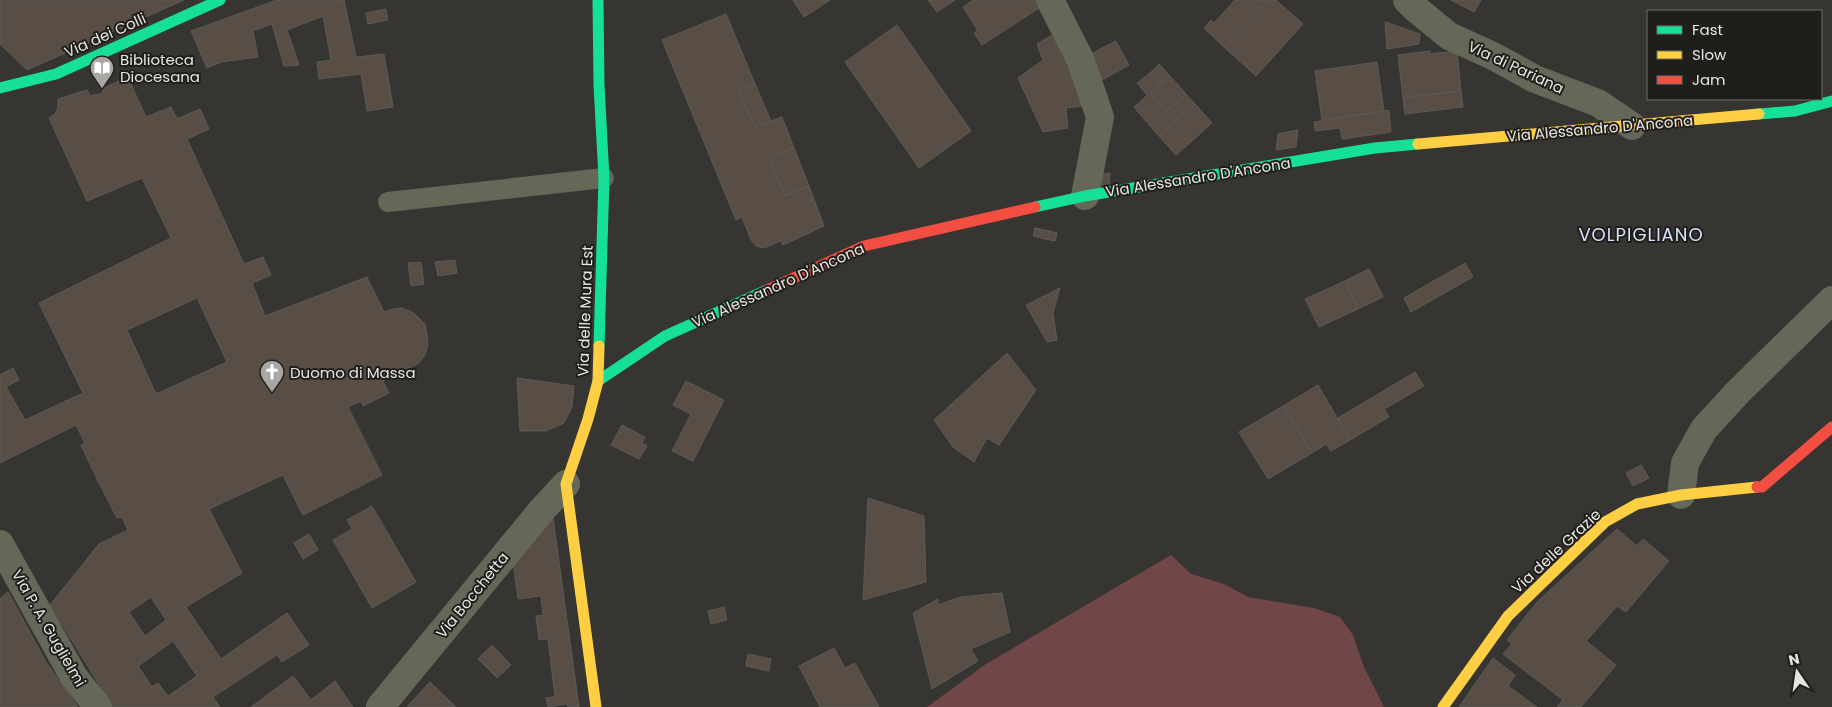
<svg xmlns="http://www.w3.org/2000/svg" width="1832" height="707" font-family="Poppins,sans-serif">
<style>
.green{fill:#714649}
.building{fill:#584e46;stroke:#5c5a58;fill-rule:evenodd}
.lines{fill:none;stroke-linecap:round;stroke-linejoin:round}
.lane{stroke:#656759;stroke-width:20}
.street{stroke:#656759;stroke-width:28}
.fast{stroke:#16e098;stroke-width:11}
.slow{stroke:#ffcf43;stroke-width:11}
.jam{stroke:#f24e42;stroke-width:11}
.labels{text-anchor:middle;dominant-baseline:central;stroke-width:4;stroke-linejoin:round;paint-order:stroke}
.street-label{font-size:15px;fill:#e7e5e1;stroke:#1f1e1b}
.poi-label{font-size:15px;fill:#e7e5e1;stroke:#1f1e1b;text-anchor:start}
.quarter-label{font-size:18px;letter-spacing:1px;fill:#d8e1fd;stroke:#1f1e1b}
</style>
<rect width="100%" height="100%" fill="#373531"/>
<path class="green" d="M 1171,555 L 1191,574 L 1224,584 L 1248,597 L 1314,608 L 1340,617 L 1353,635 L 1364,667 L 1384,707 L 927,707 L 986,664 Z"/>
<g class="building">
<path d="M 0,0 L 184,0 L 27,70 L 0,44 Z"/>
<path d="M 277,0 L 344,0 L 356,57 L 384,54 L 393,107 L 367,111 L 361,74 L 319,79 L 317,62 L 331,60 L 323,16 L 287,30 L 299,65 L 284,66 L 272,24 L 253,31 L 258,57 L 221,62 L 207,68 L 191,31 Z"/>
<path d="M 793,0 L 830,0 L 804,17 Z"/>
<path d="M 928,0 L 955,0 L 937,12 Z"/>
<path d="M 973,0 L 1045,0 L 1047,3 L 982,45 L 974,33 L 978,31 L 963,7 Z"/>
<path d="M 1235,0 L 1270,0 L 1224,47 L 1204,28 L 1211,20 L 1214,23 Z"/>
<path d="M 1270,0 L 1276,0 L 1303,24 L 1256,76 L 1224,47 Z"/>
<path d="M 1451,0 L 1481,0 L 1474,12 Z"/>
<path d="M 386,9 L 388,20 L 368,24 L 366,13 Z"/>
<path d="M 726,14 L 755,84 L 739,91 L 755,127 L 782,117 L 794,148 L 769,158 L 785,196 L 809,186 L 824,226 L 783,245 L 781,241 L 764,248 L 756,246 L 751,240 L 742,217 L 736,220 L 662,40 Z"/>
<path d="M 1385,22 L 1420,34 L 1419,44 L 1387,49 Z"/>
<path d="M 897,25 L 971,131 L 919,168 L 845,62 Z"/>
<path d="M 1059,31 L 1085,106 L 1066,108 L 1068,128 L 1043,132 L 1018,78 L 1043,60 L 1037,44 Z"/>
<path d="M 1116,41 L 1129,65 L 1098,82 L 1085,57 Z"/>
<path d="M 1430,51 L 1430,54 L 1457,51 L 1461,91 L 1403,98 L 1398,55 Z"/>
<path d="M 1377,62 L 1384,111 L 1322,120 L 1315,71 Z"/>
<path d="M 1159,64 L 1170,76 L 1162,83 L 1151,72 Z"/>
<path d="M 1151,72 L 1162,83 L 1147,95 L 1137,83 Z"/>
<path d="M 1170,76 L 1186,94 L 1166,111 L 1150,93 Z"/>
<path d="M 121,80 L 124,85 L 130,82 L 146,117 L 171,107 L 177,119 L 200,109 L 209,129 L 187,139 L 244,264 L 263,257 L 271,275 L 252,283 L 265,316 L 367,277 L 384,312 L 393,309 L 402,308 L 414,313 L 425,324 L 427,335 L 428,345 L 425,355 L 419,363 L 383,381 L 389,393 L 363,406 L 361,401 L 348,407 L 382,475 L 303,515 L 283,475 L 209,509 L 242,573 L 186,607 L 221,659 L 287,613 L 309,645 L 282,662 L 277,655 L 213,697 L 220,707 L 113,707 L 50,605 L 99,544 L 128,530 L 122,517 L 117,518 L 98,481 L 81,445 L 85,443 L 76,425 L 0,463 L 0,375 L 13,368 L 19,380 L 6,387 L 25,420 L 83,393 L 39,303 L 171,238 L 142,178 L 87,201 L 49,118 L 55,114 L 58,108 L 58,99 L 87,90 L 90,96 L 103,93 L 102,89 ZM 197,298 L 227,362 L 156,394 L 127,330 ZM 151,597 L 166,620 L 145,636 L 129,612 ZM 173,641 L 197,676 L 168,696 L 158,683 L 152,687 L 138,666 Z"/>
<path d="M 755,84 L 771,121 L 755,127 L 739,91 Z"/>
<path d="M 1461,91 L 1463,107 L 1405,114 L 1403,98 Z"/>
<path d="M 1150,93 L 1166,111 L 1150,126 L 1134,107 Z"/>
<path d="M 1186,94 L 1195,104 L 1159,136 L 1150,126 Z"/>
<path d="M 1195,104 L 1212,123 L 1192,141 L 1174,122 Z"/>
<path d="M 1389,110 L 1391,132 L 1342,139 L 1340,128 L 1315,131 L 1314,122 Z"/>
<path d="M 1174,122 L 1192,141 L 1176,155 L 1159,136 Z"/>
<path d="M 1298,130 L 1296,147 L 1276,150 L 1278,134 Z"/>
<path d="M 794,148 L 809,186 L 785,196 L 769,158 Z"/>
<path d="M 1110,173 L 1109,183 L 1098,184 L 1099,175 Z"/>
<path d="M 1109,174 L 1109,184 L 1098,185 L 1099,176 Z"/>
<path d="M 1035,228 L 1057,233 L 1055,241 L 1034,236 Z"/>
<path d="M 1035,228 L 1057,233 L 1055,241 L 1033,236 Z"/>
<path d="M 455,260 L 457,273 L 438,276 L 435,262 Z"/>
<path d="M 421,262 L 424,284 L 411,286 L 408,263 Z"/>
<path d="M 1465,263 L 1473,277 L 1411,312 L 1404,298 Z"/>
<path d="M 1369,269 L 1383,297 L 1358,309 L 1345,281 Z"/>
<path d="M 1345,281 L 1358,309 L 1319,327 L 1305,299 Z"/>
<path d="M 1060,288 L 1053,313 L 1057,340 L 1047,342 L 1026,305 Z"/>
<path d="M 1007,353 L 1036,390 L 999,445 L 987,438 L 974,462 L 953,447 L 934,420 Z"/>
<path d="M 1415,372 L 1424,386 L 1384,409 L 1389,417 L 1350,440 L 1338,418 Z"/>
<path d="M 517,378 L 574,386 L 572,407 L 564,423 L 546,431 L 520,431 Z"/>
<path d="M 686,381 L 724,400 L 693,461 L 672,451 L 691,414 L 673,405 Z"/>
<path d="M 1318,385 L 1350,440 L 1331,451 L 1326,444 L 1312,453 L 1283,406 Z"/>
<path d="M 1283,406 L 1312,453 L 1268,479 L 1239,432 Z"/>
<path d="M 622,425 L 645,437 L 642,443 L 647,446 L 639,459 L 611,445 Z"/>
<path d="M 1641,465 L 1649,478 L 1633,486 L 1626,473 Z"/>
<path d="M 868,498 L 924,516 L 926,582 L 863,600 Z"/>
<path d="M 372,506 L 416,582 L 372,608 L 333,540 L 352,529 L 347,520 Z"/>
<path d="M 553,518 L 579,707 L 568,707 L 567,704 L 548,707 L 546,698 L 555,697 L 548,639 L 539,640 L 536,616 L 543,615 L 541,596 L 518,599 L 513,561 Z"/>
<path d="M 1617,529 L 1637,546 L 1643,539 L 1669,561 L 1626,612 L 1617,606 L 1586,641 L 1616,665 L 1581,707 L 1557,707 L 1563,700 L 1503,654 L 1512,644 L 1507,640 L 1537,602 Z"/>
<path d="M 309,534 L 318,550 L 303,559 L 294,543 Z"/>
<path d="M 8,592 L 46,662 L 78,707 L 0,707 L 0,599 Z"/>
<path d="M 1002,593 L 1010,632 L 971,649 L 978,661 L 932,689 L 913,613 L 938,599 L 938,605 L 960,597 Z"/>
<path d="M 724,607 L 727,620 L 711,624 L 708,611 Z"/>
<path d="M 492,645 L 511,665 L 497,678 L 478,659 Z"/>
<path d="M 834,648 L 845,668 L 855,663 L 879,707 L 820,707 L 799,666 Z"/>
<path d="M 748,654 L 771,659 L 769,671 L 746,666 Z"/>
<path d="M 1493,658 L 1515,675 L 1508,686 L 1537,707 L 1459,707 Z"/>
<path d="M 293,676 L 311,700 L 335,681 L 353,707 L 251,707 Z"/>
<path d="M 430,682 L 456,707 L 407,707 Z"/>
</g>
<g class="lines">
<path class="lane" d="M 388,202 L 604,178"/>
<g class="street">
<path d="M 1050,0 L 1081,61 L 1100,117 L 1085,196"/>
<path d="M 1407,0 L 1416,9 L 1449,36 L 1493,56 L 1535,79 L 1598,103 L 1632,126"/>
<path d="M 1681,495 L 1685,463 L 1704,429 L 1738,392 L 1832,300"/>
<path d="M 0,544 L 74,677 L 98,707"/>
<path d="M 380,707 L 542,510 L 566,484"/>
</g>
<g class="fast">
<path d="M 598,0 L 599,85 L 604,178 L 599,346"/>
<path d="M 0,88 L 56,74 L 220,0"/>
<path d="M 1759,114 L 1795,111 L 1832,101"/>
<path d="M 1035,207 L 1085,196 L 1375,148 L 1418,144"/>
<path d="M 598,381 L 665,336 L 767,290"/>
</g>
<g class="slow">
<path d="M 1418,144 L 1759,114"/>
<path d="M 596,707 L 566,484 L 588,419 L 598,381 L 599,346"/>
<path d="M 1443,707 L 1508,616 L 1605,522 L 1637,504 L 1681,495 L 1757,487"/>
</g>
<g class="jam">
<path d="M 767,290 L 864,246 L 1035,207"/>
<path d="M 1757,487 L 1762,487 L 1832,427"/>
</g>
</g>
<defs>
<symbol id="library-pin" viewBox="-11 -11 22 30"><path d="M0 17L-7.5 6A9.5 9.5 0 1 1 7.5 6Z" fill="#a9a7a3" stroke="#1f1e1b"/><path d="M-6-4Q-3-5.5-.7-3.5V5Q-3 3-6 4ZM6-4Q3-5.5 .7-3.5V5Q3 3 6 4Z" fill="#fff"/></symbol>
<symbol id="church-pin" viewBox="-11 -11 22 30"><path d="M0 17L-7.5 6A9.5 9.5 0 1 1 7.5 6Z" fill="#a9a7a3" stroke="#1f1e1b"/><path d="M-1.2-6h2.4v3.5h3.3v2.4h-3.3V6h-2.4V-.1h-3.3v-2.4h3.3Z" fill="#fff"/></symbol>
</defs>
<g fill-rule="evenodd">
<use href="#library-pin" x="88" y="54" width="28" height="38"/>
<use href="#church-pin" x="258" y="358" width="28" height="38"/>
</g>
<g class="labels">
<g class="street-label">
<text transform="translate(105 35) rotate(-24)">Via dei Colli</text>
<text transform="translate(1516 67) rotate(25)">Via di Pariana</text>
<text transform="translate(1600 128) rotate(-5)">Via Alessandro D'Ancona</text>
<text transform="translate(1198 177) rotate(-9)">Via Alessandro D'Ancona</text>
<text transform="translate(778 285) rotate(-24)">Via Alessandro D'Ancona</text>
<text transform="translate(585 311) rotate(-88)">Via delle Mura Est</text>
<text transform="translate(1556 551) rotate(-43)">Via delle Grazie</text>
<text transform="translate(472 595) rotate(-51)">Via Bocchetta</text>
<text transform="translate(49 628) rotate(60)">Via P. A. Guglielmi</text>
</g>
<g class="poi-label">
<text x="120" y="59">Biblioteca<tspan x="120" dy="17">Diocesana</tspan></text>
<text x="290" y="372">Duomo di Massa</text>
</g>
<g class="quarter-label">
<text x="1641" y="234">VOLPIGLIANO</text>
</g>
</g>
<rect x="1647" y="10" width="175" height="90" fill="#1f1e1b" stroke="#6f6e6a"/>
<rect x="1657" y="26" width="25" height="8" fill="#16e098" stroke="#6f6e6a"/>
<text x="1692" y="35" font-size="15" fill="#e7e5e1">Fast</text>
<rect x="1657" y="51" width="25" height="8" fill="#ffcf43" stroke="#6f6e6a"/>
<text x="1692" y="60" font-size="15" fill="#e7e5e1">Slow</text>
<rect x="1657" y="76" width="25" height="8" fill="#f24e42" stroke="#6f6e6a"/>
<text x="1692" y="85" font-size="15" fill="#e7e5e1">Jam</text>
<g transform="translate(1797 672) rotate(347)" stroke="#1f1e1b" stroke-width="4" paint-order="stroke">
<path d="M0-4L9 19L0 12L-9 19Z" fill="#e7e5e1"/>
<text y="-8" font-size="14" font-weight="bold" text-anchor="middle" fill="#e7e5e1">N</text>
</g>
</svg>
